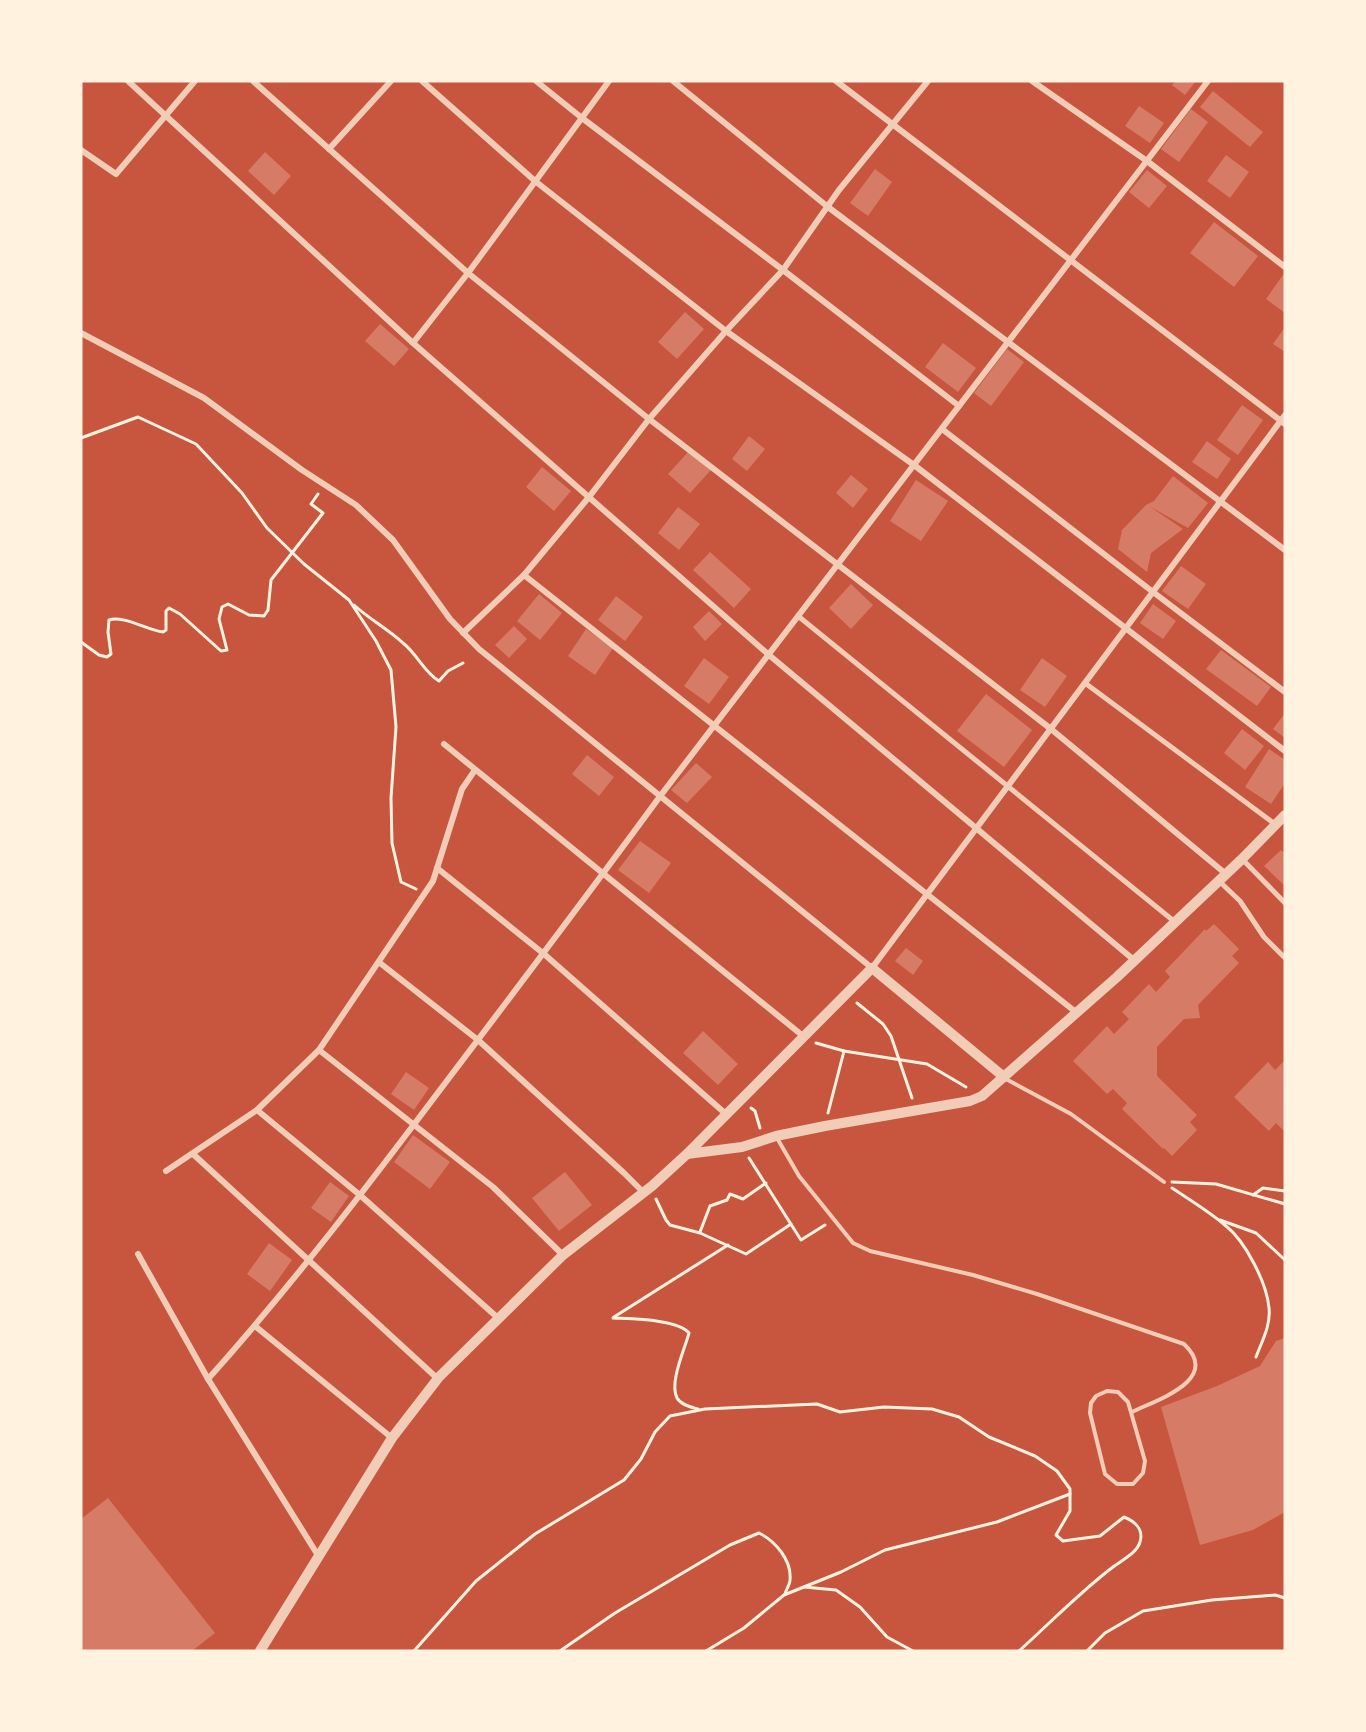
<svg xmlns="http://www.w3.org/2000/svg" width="1366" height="1732" font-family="Manrope,sans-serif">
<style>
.building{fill:#d67c66}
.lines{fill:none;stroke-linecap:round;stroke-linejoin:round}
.path{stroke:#fff3e0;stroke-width:3}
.service{stroke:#f1ccb7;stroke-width:4}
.pedestrian{stroke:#f1ccb7;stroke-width:5}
.minor{stroke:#f1ccb7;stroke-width:6}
.tertiary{stroke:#f1ccb7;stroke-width:10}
</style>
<rect width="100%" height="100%" fill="#c8553d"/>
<g class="building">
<path d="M 1175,81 L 1196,81 L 1185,95 L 1172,85 Z"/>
<path d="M 1213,91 L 1263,132 L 1250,147 L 1200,107 Z"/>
<path d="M 1139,106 L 1164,123 L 1150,143 L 1125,126 Z"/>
<path d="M 1191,109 L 1208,122 L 1179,162 L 1161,149 Z"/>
<path d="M 265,152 L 291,176 L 274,195 L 248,171 Z"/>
<path d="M 1226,155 L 1249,172 L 1230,198 L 1207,181 Z"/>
<path d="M 875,169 L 892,182 L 868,216 L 850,203 Z"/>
<path d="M 1147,170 L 1167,186 L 1149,208 L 1129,192 Z"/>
<path d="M 1214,222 L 1258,256 L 1234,287 L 1190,253 Z"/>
<path d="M 1285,272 L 1285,313 L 1266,299 Z"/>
<path d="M 685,312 L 704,329 L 677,359 L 658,342 Z"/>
<path d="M 380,324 L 409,349 L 394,366 L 365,341 Z"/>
<path d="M 1285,327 L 1285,352 L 1273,344 Z"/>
<path d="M 943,343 L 976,368 L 958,392 L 925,367 Z"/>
<path d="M 1007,349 L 1024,362 L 991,406 L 974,393 Z"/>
<path d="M 1242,405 L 1263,420 L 1238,455 L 1217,440 Z"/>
<path d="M 749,436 L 765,449 L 747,471 L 732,459 Z"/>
<path d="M 1207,441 L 1231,459 L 1217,479 L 1192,462 Z"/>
<path d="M 690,450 L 711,470 L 690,493 L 668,474 Z"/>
<path d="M 542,467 L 571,491 L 554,511 L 526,487 Z"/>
<path d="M 851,475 L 868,489 L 853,508 L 836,493 Z"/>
<path d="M 1173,476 L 1208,503 L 1188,528 L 1149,506 L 1183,529 L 1151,553 L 1147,572 L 1118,549 L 1122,530 L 1146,505 L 1154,501 Z"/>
<path d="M 916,480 L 948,501 L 921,541 L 890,521 Z"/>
<path d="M 678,507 L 700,524 L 679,550 L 658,533 Z"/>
<path d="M 710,552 L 751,589 L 734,608 L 693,570 Z"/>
<path d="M 1181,566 L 1206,584 L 1188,609 L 1162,591 Z"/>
<path d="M 851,584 L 873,605 L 851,629 L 829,608 Z"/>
<path d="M 539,594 L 562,613 L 540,640 L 517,621 Z"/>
<path d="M 616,596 L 643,617 L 625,641 L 598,620 Z"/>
<path d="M 1153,604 L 1176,621 L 1163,639 L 1140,623 Z"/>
<path d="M 709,611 L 722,624 L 705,641 L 693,627 Z"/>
<path d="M 514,626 L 527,639 L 509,658 L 495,645 Z"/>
<path d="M 586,629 L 613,648 L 595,675 L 568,656 Z"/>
<path d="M 1221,650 L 1271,687 L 1257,706 L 1206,669 Z"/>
<path d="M 704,658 L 729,677 L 709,704 L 684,686 Z"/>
<path d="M 1042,658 L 1067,676 L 1045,707 L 1020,690 Z"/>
<path d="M 986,694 L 1032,730 L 1004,767 L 957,731 Z"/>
<path d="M 1285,713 L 1285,738 L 1273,729 Z"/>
<path d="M 1242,729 L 1264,746 L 1245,770 L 1224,753 Z"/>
<path d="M 1269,749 L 1285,760 L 1285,783 L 1271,804 L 1245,787 Z"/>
<path d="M 587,755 L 614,777 L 599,796 L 572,774 Z"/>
<path d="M 696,763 L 712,777 L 687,803 L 671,790 Z"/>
<path d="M 640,841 L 671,863 L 649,893 L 618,870 Z"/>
<path d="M 1281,850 L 1283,852 L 1285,850 L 1285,886 L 1264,866 Z"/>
<path d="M 1214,924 L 1239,949 L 1232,956 L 1239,963 L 1198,1005 L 1200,1018 L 1184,1019 L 1157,1047 L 1157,1076 L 1197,1115 L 1190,1122 L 1197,1130 L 1172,1156 L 1164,1148 L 1163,1149 L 1122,1109 L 1127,1103 L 1113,1089 L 1107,1094 L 1073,1061 L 1107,1026 L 1114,1034 L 1129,1019 L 1122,1012 L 1149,984 L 1156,992 L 1170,977 L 1165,971 L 1205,929 L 1206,931 Z"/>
<path d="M 906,948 L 923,961 L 913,975 L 895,961 Z"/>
<path d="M 703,1031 L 738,1064 L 718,1085 L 683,1053 Z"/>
<path d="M 1285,1060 L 1285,1132 L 1276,1123 L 1269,1131 L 1234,1097 L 1268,1062 L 1275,1070 Z"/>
<path d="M 406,1072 L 429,1088 L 414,1110 L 391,1094 Z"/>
<path d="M 413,1135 L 450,1162 L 430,1189 L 394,1162 Z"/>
<path d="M 565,1172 L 592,1205 L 559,1231 L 532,1198 Z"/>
<path d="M 330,1182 L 349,1196 L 331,1222 L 311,1208 Z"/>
<path d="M 269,1243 L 292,1260 L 270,1291 L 247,1274 Z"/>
<path d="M 1285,1338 L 1285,1512 L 1253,1530 L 1200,1545 L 1161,1407 L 1217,1386 L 1260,1366 L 1276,1341 Z"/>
<path d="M 108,1498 L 215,1633 L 192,1651 L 81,1651 L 81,1519 Z"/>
</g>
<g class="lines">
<g class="path">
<path d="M 81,438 L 138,417 L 196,444 L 242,493 L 267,528 L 304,564 L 349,600 L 376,641 L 391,670 L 396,727 L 391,798 L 392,843 L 401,882 L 416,889"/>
<path d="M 354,605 C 369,619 388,629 403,643 C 417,654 424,672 439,681 L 448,671 L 463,663"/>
<path d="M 81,642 L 99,655 L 107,657 L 111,654 L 108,632 L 109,620 C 123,615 147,630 163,632 L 166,630 L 166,611 L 169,608 L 180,614 L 221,651 L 227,650 L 219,619 L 222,607 L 228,604 L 249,615 L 264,616 L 268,610 L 271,580 L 323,513 L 311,504 L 318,494"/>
<path d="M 857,1003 L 883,1024 L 891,1036 L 912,1098"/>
<path d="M 816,1043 L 844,1051 L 927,1064 L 966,1087"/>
<path d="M 751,1108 L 755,1111 L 760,1128"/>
<path d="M 828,1113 L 844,1051"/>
<path d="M 749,1158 L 801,1240 L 825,1225"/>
<path d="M 1172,1182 L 1216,1184 L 1285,1204"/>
<path d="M 1172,1188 C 1190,1200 1210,1212 1226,1226 C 1245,1241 1267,1283 1269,1308 C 1271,1325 1262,1341 1256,1357"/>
<path d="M 1253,1195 L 1263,1188 L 1285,1191"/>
<path d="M 656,1199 L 666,1220 L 670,1225 L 700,1233 L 746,1254 L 791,1224"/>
<path d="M 1220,1220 L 1256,1233 L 1285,1260"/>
<path d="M 700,1232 L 710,1206 L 727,1200 L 730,1194 L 743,1199 L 766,1183"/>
<path d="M 614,1317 L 728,1245"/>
<path d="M 613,1318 C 630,1319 678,1319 689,1333 C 685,1349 669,1382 677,1398 C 681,1405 691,1407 698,1409"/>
<path d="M 804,1587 L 836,1590 L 860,1607 L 887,1637 L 913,1651"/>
<path d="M 414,1651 L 476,1581 L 535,1534 L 624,1480 L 641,1459 L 655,1432 L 670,1416 L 705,1409 L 817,1404 L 840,1412 L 884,1407 L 932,1409 L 959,1417 L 989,1437 L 1035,1456 L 1057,1471 L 1070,1489 L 1070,1511 L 1056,1535 L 1063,1541 L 1100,1536 L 1124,1517 C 1134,1521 1144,1529 1140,1542 C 1137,1553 1122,1560 1113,1567 C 1080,1592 1050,1623 1019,1651"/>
<path d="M 560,1651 L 615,1613 L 730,1545 L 759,1533 C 775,1541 792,1560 790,1580 C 790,1584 786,1590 785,1594"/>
<path d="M 706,1651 L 744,1628 L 784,1595 L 841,1572 L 885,1550 L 997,1522 L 1070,1494"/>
<path d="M 1087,1651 L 1105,1633 L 1143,1611 L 1212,1600 L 1275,1595 L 1285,1598"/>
</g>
<g class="service">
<path d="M 1004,1078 L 1071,1114 L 1164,1182"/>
<path d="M 777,1138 L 799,1176 L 853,1243 L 870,1251 L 973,1275 L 1037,1294 L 1184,1344 C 1222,1380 1156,1400 1132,1412"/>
<path d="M 1107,1391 L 1118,1392 L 1128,1402 L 1145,1461 L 1143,1473 L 1133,1484 L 1117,1484 L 1105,1474 L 1090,1413 L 1091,1403 L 1096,1396 Z"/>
</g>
<g class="pedestrian">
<path d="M 798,616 L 1175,922"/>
<path d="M 1085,683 L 1275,824"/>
<path d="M 1242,859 L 1285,903"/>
<path d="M 1219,881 L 1240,901 L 1264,937 L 1285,958"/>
</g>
<g class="minor">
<path d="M 128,81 L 413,343 L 769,655 L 1134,960"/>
<path d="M 253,81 L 468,273 L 649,419 L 1051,729 L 1226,874"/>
<path d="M 422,81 L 535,181 L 726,331 L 914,465 L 1285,751"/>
<path d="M 536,81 L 582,118 L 783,270 L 959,406"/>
<path d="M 673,81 L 828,207 L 1285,550"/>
<path d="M 836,81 L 1285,424"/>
<path d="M 1032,81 L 1147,161 L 1285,267"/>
<path d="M 329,149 L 391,81"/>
<path d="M 81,150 L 116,174 L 195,81"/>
<path d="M 81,333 L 204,398 L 302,470 L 356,505 L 393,540 L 450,619 L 479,649 L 872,968 L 1285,415"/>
<path d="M 413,343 L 468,273 L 609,81"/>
<path d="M 942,429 L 1153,592 L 1285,692"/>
<path d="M 524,575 L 1077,1013"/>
<path d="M 463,633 L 524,575 L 589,497 L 649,419 L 726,331 L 783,270 L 839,190 L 928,81"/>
<path d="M 444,744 L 803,1036"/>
<path d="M 437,868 L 544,954 L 727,1115"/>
<path d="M 380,963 L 478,1040 L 624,1173 L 643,1192"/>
<path d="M 319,1050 L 493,1187 L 563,1255"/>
<path d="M 257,1110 L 361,1196 L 498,1318"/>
<path d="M 193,1154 L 438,1379"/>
<path d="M 166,1171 L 257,1110 L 319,1050 L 433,881 L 462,789 L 475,770"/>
<path d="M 138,1254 L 208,1379 L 319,1557"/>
<path d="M 255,1326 L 392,1438"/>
<path d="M 208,1379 C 293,1284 370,1183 446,1082 C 518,987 590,892 661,795 L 1208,81"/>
</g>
<g class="tertiary">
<path d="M 687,1154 L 742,1147 L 776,1136 L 825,1126 L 970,1101 L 982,1096 L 1117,977 L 1242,859 L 1285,815"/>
<path d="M 260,1651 L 392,1438 L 439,1377 L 563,1255 L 652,1186 L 687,1154 L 872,968 L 1004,1077"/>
</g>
</g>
<rect width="1366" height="1732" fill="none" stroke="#fff3e0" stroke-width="165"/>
</svg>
